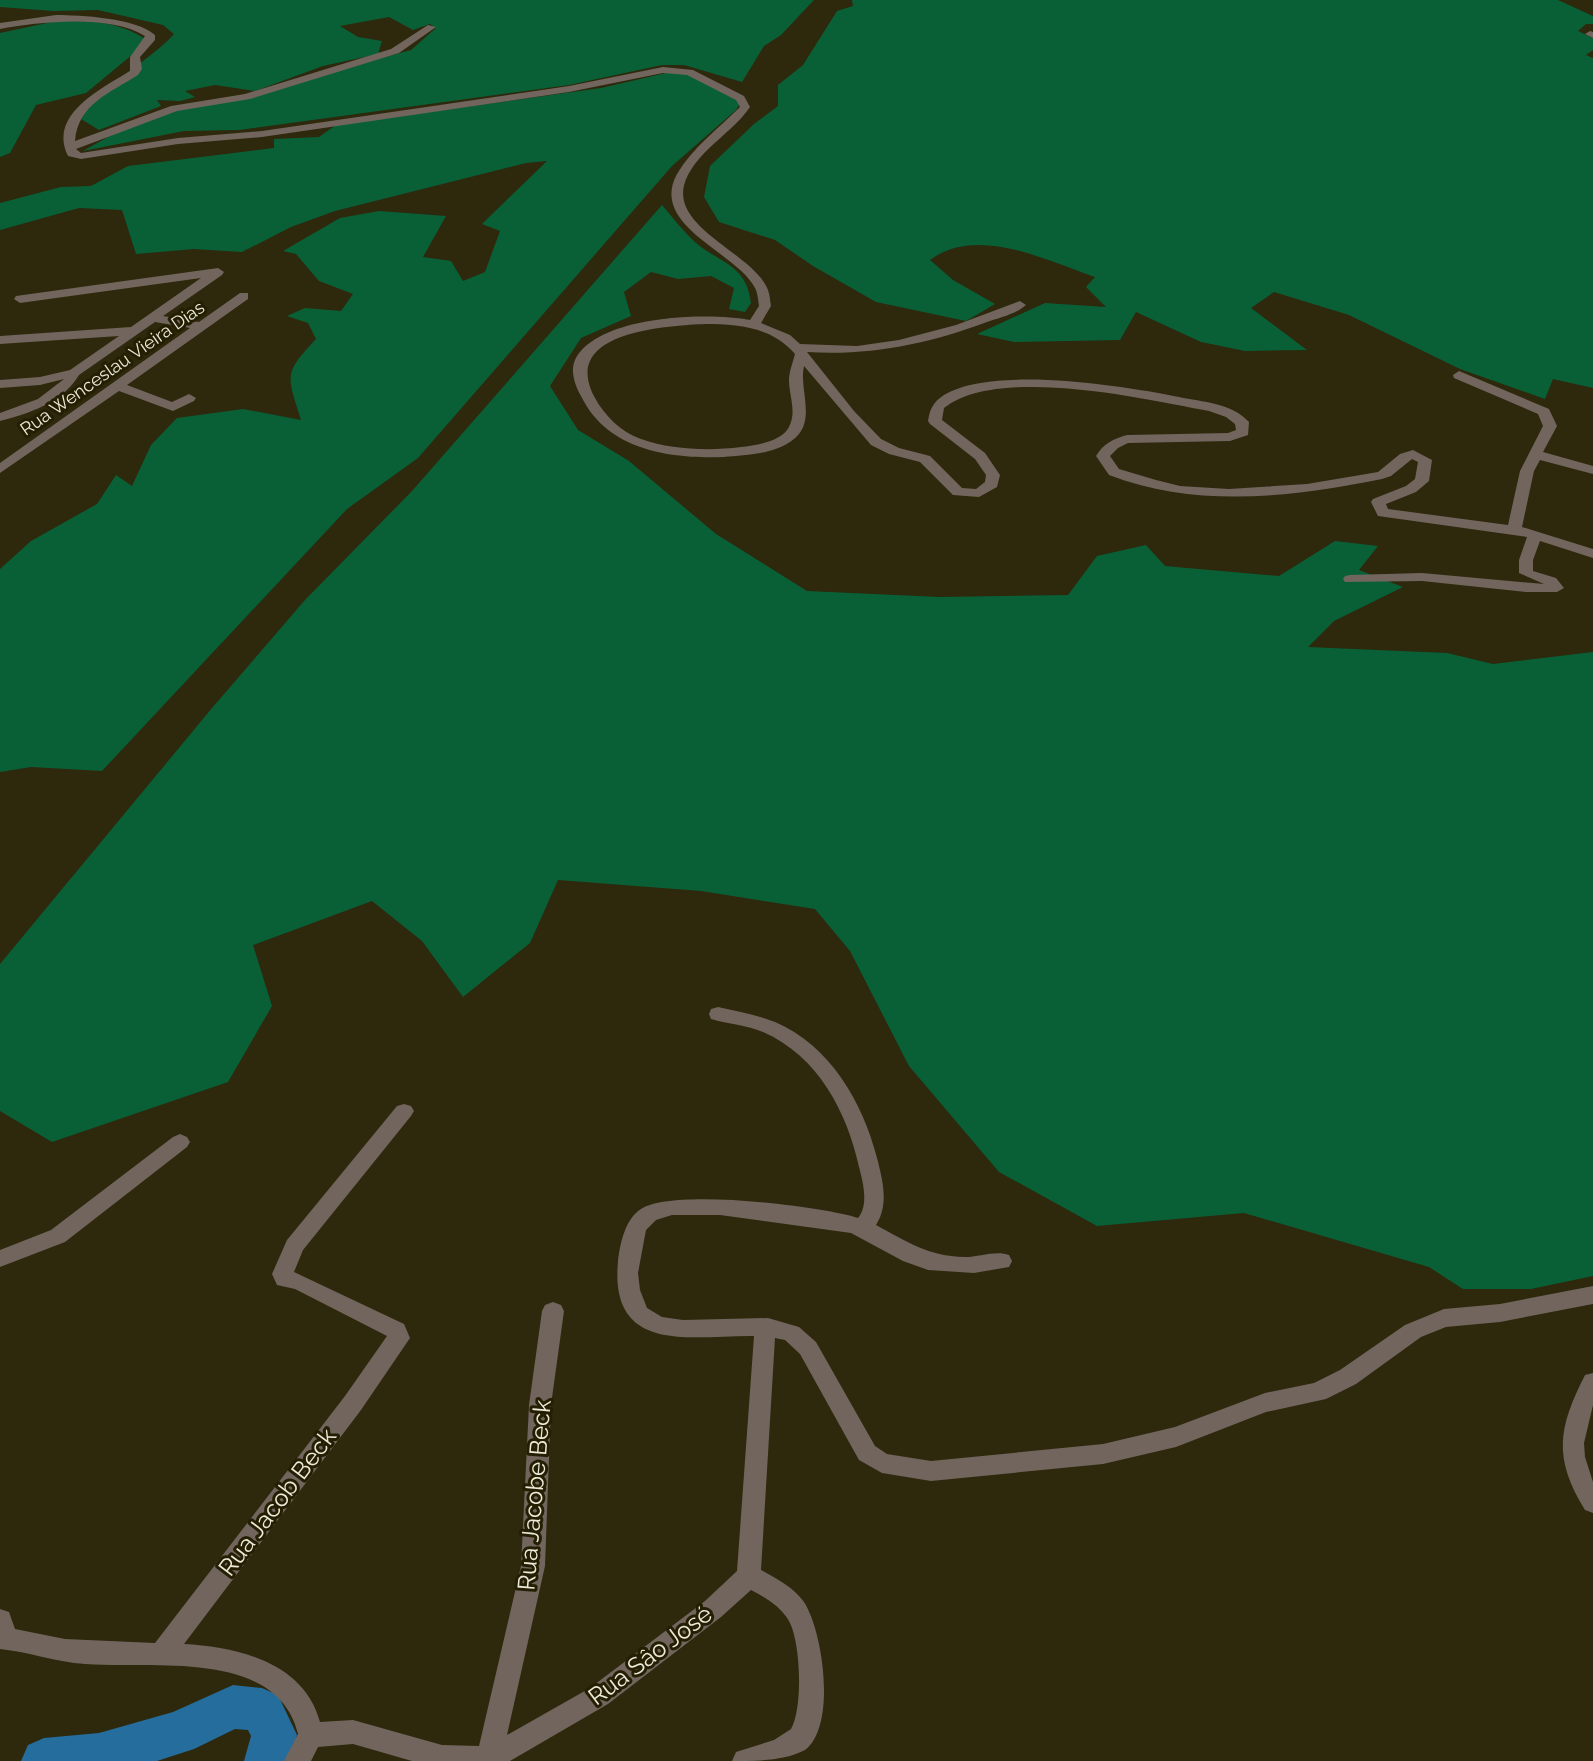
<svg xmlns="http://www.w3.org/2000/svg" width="1593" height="1761" font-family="Raleway,sans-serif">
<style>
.forest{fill:#096037}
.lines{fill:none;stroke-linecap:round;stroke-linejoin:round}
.river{fill:#256d9c;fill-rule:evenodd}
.street{fill:#71655d;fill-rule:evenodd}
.labels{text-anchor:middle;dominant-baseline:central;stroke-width:6;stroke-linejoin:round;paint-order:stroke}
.far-street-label{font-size:18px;fill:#ece9d9;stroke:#241f03}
.near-street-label{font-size:24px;fill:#ece9d9;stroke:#241f03}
</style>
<rect width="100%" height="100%" fill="#2e280c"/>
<g class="forest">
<path d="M 0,0 L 814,0 L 781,35 L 764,46 L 742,82 L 684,65 L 662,65 L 569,85 L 239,130 L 184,131 L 83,151 L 115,133 L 184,105 L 250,98 L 311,77 L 411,50 L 436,28 L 430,24 L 413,30 L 389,17 L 340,26 L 358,37 L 382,41 L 378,54 L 323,66 L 255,91 L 215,85 L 185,91 L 195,97 L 180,101 L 157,100 L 161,106 L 99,130 L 81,119 C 101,83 146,65 174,34 L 163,25 L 98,10 L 53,11 L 0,7 Z"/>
<path d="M 852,0 L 1558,0 L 1593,16 L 1593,24 L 1586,24 L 1578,31 L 1593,38 L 1593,50 L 1586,55 L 1593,58 L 1593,388 L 1553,379 L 1545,399 L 1460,369 L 1349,315 L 1274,292 L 1251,308 L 1307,350 L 1245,351 L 1201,342 L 1136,312 L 1120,340 L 1014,342 L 977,334 L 1045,303 L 1106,307 L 1086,287 L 1095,277 C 1045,260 977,225 930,260 L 953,280 L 995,304 L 966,321 L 876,302 L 813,266 L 775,240 L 719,222 L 704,197 L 710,166 L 754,124 L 778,106 L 778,85 L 803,65 L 837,11 L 853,6 Z"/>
<path d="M 66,19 C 91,21 123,23 145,39 L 139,49 L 86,93 L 36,105 L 10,153 L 0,157 L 0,33 Z"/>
<path d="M 675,71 L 686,72 L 741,102 L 736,110 L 672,166 L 418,458 L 347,509 L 102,771 L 31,767 L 0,772 L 0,569 L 31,541 L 97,504 L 116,475 L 132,486 L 151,445 L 177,418 L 243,409 L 301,420 C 287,375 283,374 316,339 L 308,323 L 287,316 L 305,308 L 341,311 L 353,294 L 319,281 L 296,254 L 283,251 L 340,218 L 379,211 L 446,216 L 423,257 L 451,261 L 463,281 L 485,272 L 500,231 L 482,224 L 547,161 L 526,163 L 335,211 L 291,227 L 242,252 L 194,249 L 136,254 L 122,210 L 79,208 L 0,230 L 0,203 L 61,187 L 91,186 L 128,166 L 274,148 L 274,139 L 319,137 L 336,125 L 601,88 Z"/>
<path d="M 662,205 C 672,217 683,231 695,242 C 720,264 746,263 751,303 L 745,312 L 729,309 L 734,288 L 711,276 L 678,279 L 651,272 L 624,292 L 631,316 L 581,338 L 550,386 L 578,430 L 629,461 L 716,534 L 807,591 L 940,597 L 1068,595 L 1097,556 L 1146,545 L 1165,566 L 1279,576 L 1335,541 L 1378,546 L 1359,570 L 1403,587 L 1334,621 L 1308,647 L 1447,653 L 1493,664 L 1593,652 L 1593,1276 L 1531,1289 L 1463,1289 L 1429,1267 L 1244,1213 L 1097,1226 L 999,1172 L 909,1066 L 850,951 L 815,909 L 701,891 L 558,880 L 530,943 L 463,997 L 422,941 L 372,901 L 253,945 L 272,1006 L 228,1082 L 52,1142 L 0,1111 L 0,964 L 212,708 L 305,600 L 412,491 Z"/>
</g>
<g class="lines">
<path class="river" d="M 233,1685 L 262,1688 L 278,1695 L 297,1735 L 290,1761 L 244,1761 L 251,1736 L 248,1730 L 235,1729 L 194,1749 L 157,1761 L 21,1761 L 28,1745 L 44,1738 L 99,1733 L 173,1712 Z"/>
<g class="street">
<path d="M 56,15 C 81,15 136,18 155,35 L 155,40 L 140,57 L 142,69 L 138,75 C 110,93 78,104 75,141 L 171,106 L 245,94 L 391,49 L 428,25 L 436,27 L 399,53 L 250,99 L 177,111 L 76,149 L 81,153 L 178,138 L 262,131 L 569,86 L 663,67 L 693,70 L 744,96 L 750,107 C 733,132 703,147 688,175 C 661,226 753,251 768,290 C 770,295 770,301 771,306 L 761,323 L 790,335 L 800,344 L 857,346 L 899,340 L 956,325 L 1020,301 L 1026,305 C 1016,314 999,318 987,322 C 928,344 870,356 807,352 L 854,411 L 881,439 L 899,448 L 930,456 L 962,488 L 976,489 L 985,482 L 986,475 L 975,459 L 930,424 L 928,421 C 930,409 933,402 944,395 C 993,365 1124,386 1179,397 C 1202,402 1232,403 1249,422 L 1248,435 L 1230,441 L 1128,443 L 1118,448 L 1110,456 L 1119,469 L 1156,480 L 1180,486 L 1229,489 L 1307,484 L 1378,472 L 1400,454 L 1413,450 L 1432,460 L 1429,481 L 1416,492 L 1386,504 L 1388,509 L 1508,525 L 1520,471 L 1543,426 L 1538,414 L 1454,378 L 1453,375 L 1459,371 L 1549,409 L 1557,426 L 1543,452 L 1593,466 L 1593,474 L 1540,460 L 1534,471 L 1522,527 L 1593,549 L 1593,558 L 1540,541 L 1533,560 L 1533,571 L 1556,578 L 1564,588 L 1557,592 L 1526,592 L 1422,581 L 1345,582 L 1343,579 L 1345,576 L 1350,575 L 1422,573 L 1544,584 L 1519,573 L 1519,560 L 1527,537 L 1378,516 L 1371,502 L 1373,499 L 1406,486 L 1415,479 L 1418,462 L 1412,459 L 1391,476 L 1382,479 C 1291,497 1198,509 1109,475 L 1096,456 C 1104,443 1113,439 1127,435 L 1228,433 L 1236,430 L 1235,424 L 1226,417 L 1209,411 C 1146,399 997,365 944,408 L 942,420 L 985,453 L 1000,475 L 997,487 L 979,497 L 953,495 L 920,462 L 889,454 L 871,445 L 804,366 C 799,387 814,415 799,434 C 782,454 748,455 724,457 C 669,459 607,450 581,396 C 575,386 570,371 575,360 C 597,315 708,312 750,320 L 759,306 C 758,301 758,295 756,290 C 740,253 648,227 677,174 C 693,147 718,129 740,107 L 736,100 L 687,75 L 663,73 L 569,92 L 262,137 L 178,144 L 81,159 L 68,156 C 47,114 103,88 130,71 L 130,57 L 145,36 C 109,14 39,22 0,29 L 0,23 ZM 705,324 C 738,324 772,327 795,354 C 793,362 789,372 789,380 C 789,396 797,411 789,427 C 781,442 756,445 741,447 C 710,451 672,450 641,439 C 621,432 605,416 595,398 C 559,332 664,326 705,324 Z"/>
<path d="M 1590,31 L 1593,32 L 1593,38 L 1585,34 Z"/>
<path d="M 218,268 L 224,272 L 222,275 L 163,316 L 199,322 L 240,293 L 248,293 L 248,299 L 127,385 L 172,402 L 189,394 L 196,398 L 194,401 L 173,411 L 119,391 L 0,473 L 0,463 L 190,328 L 155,322 L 79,375 C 62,403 30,413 0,421 L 0,413 L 38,399 L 64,379 L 40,385 L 0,388 L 0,380 L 40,377 L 70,370 L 119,336 L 0,344 L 0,336 L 131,327 L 201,278 L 20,303 L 14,299 L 16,296 Z"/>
<path d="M 718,1007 C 737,1011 757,1015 775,1022 C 830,1045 863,1103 877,1158 C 883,1181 889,1205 876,1225 C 908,1242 927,1256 965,1257 C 979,1257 996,1250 1009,1255 L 1012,1261 L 1009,1267 L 974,1273 L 928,1270 L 903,1261 L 851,1233 L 720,1215 L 672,1215 L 656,1220 L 646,1230 L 638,1273 L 640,1290 L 647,1308 L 662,1317 L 683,1320 L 768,1318 L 799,1327 L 816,1342 L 875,1446 L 887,1454 L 931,1461 L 1103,1444 L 1175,1427 L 1265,1393 L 1314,1383 L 1340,1370 L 1405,1325 L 1444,1309 L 1500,1304 L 1593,1286 L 1593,1304 L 1500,1322 L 1446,1327 L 1421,1337 L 1356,1384 L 1326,1399 L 1266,1412 L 1176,1447 L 1103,1464 L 931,1481 L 882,1473 L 859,1460 L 800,1354 L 785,1340 L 775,1338 L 761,1570 C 777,1579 793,1587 804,1602 C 823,1631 837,1726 805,1750 C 784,1761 757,1761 732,1761 L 736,1752 L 774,1740 L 791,1729 C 803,1708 801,1643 789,1621 C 780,1606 766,1598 751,1590 L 721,1617 L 608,1704 L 510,1761 L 412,1761 L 353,1744 L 318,1747 L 311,1761 L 284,1761 L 298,1734 C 277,1648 152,1669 85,1664 C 56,1662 29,1652 0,1649 L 0,1609 L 9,1612 L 15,1629 L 65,1639 L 155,1643 L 345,1396 L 387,1336 L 295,1289 L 277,1285 L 272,1274 L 287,1240 L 397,1106 L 404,1104 L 411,1106 L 414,1111 L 411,1116 L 303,1250 L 294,1272 L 404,1324 L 410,1338 L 361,1410 L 184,1644 C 238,1647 304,1662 320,1722 L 353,1720 L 442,1745 L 479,1746 L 521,1566 L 529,1405 L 542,1311 L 545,1305 L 553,1302 L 561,1305 L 564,1311 L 551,1405 L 545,1566 L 507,1735 L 590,1688 L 705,1601 L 737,1571 L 754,1336 C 693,1335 609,1356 618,1261 C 620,1244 625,1219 641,1209 C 673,1188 820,1206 858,1218 C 869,1205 863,1182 859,1167 C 847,1112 818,1056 763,1032 C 747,1025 728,1024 711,1019 L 709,1014 L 711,1009 Z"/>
<path d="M 180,1134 L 187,1137 L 190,1142 L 187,1147 L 65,1242 L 0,1267 L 0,1250 L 51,1230 L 173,1137 Z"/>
<path d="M 1593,1373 L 1593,1405 L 1584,1443 L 1585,1457 L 1593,1482 L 1593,1513 L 1585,1510 C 1553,1458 1558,1428 1585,1375 Z"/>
</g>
</g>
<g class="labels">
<g class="far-street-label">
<text transform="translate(112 368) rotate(-35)">Rua Wenceslau Vieira Dias</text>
</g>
<g class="near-street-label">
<text transform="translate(534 1495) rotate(-85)">Rua Jacobe Beck</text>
<text transform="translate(277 1502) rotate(-53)">Rua Jacob Beck</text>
<text transform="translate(650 1655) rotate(-37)">Rua Sâo José</text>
</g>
</g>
</svg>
